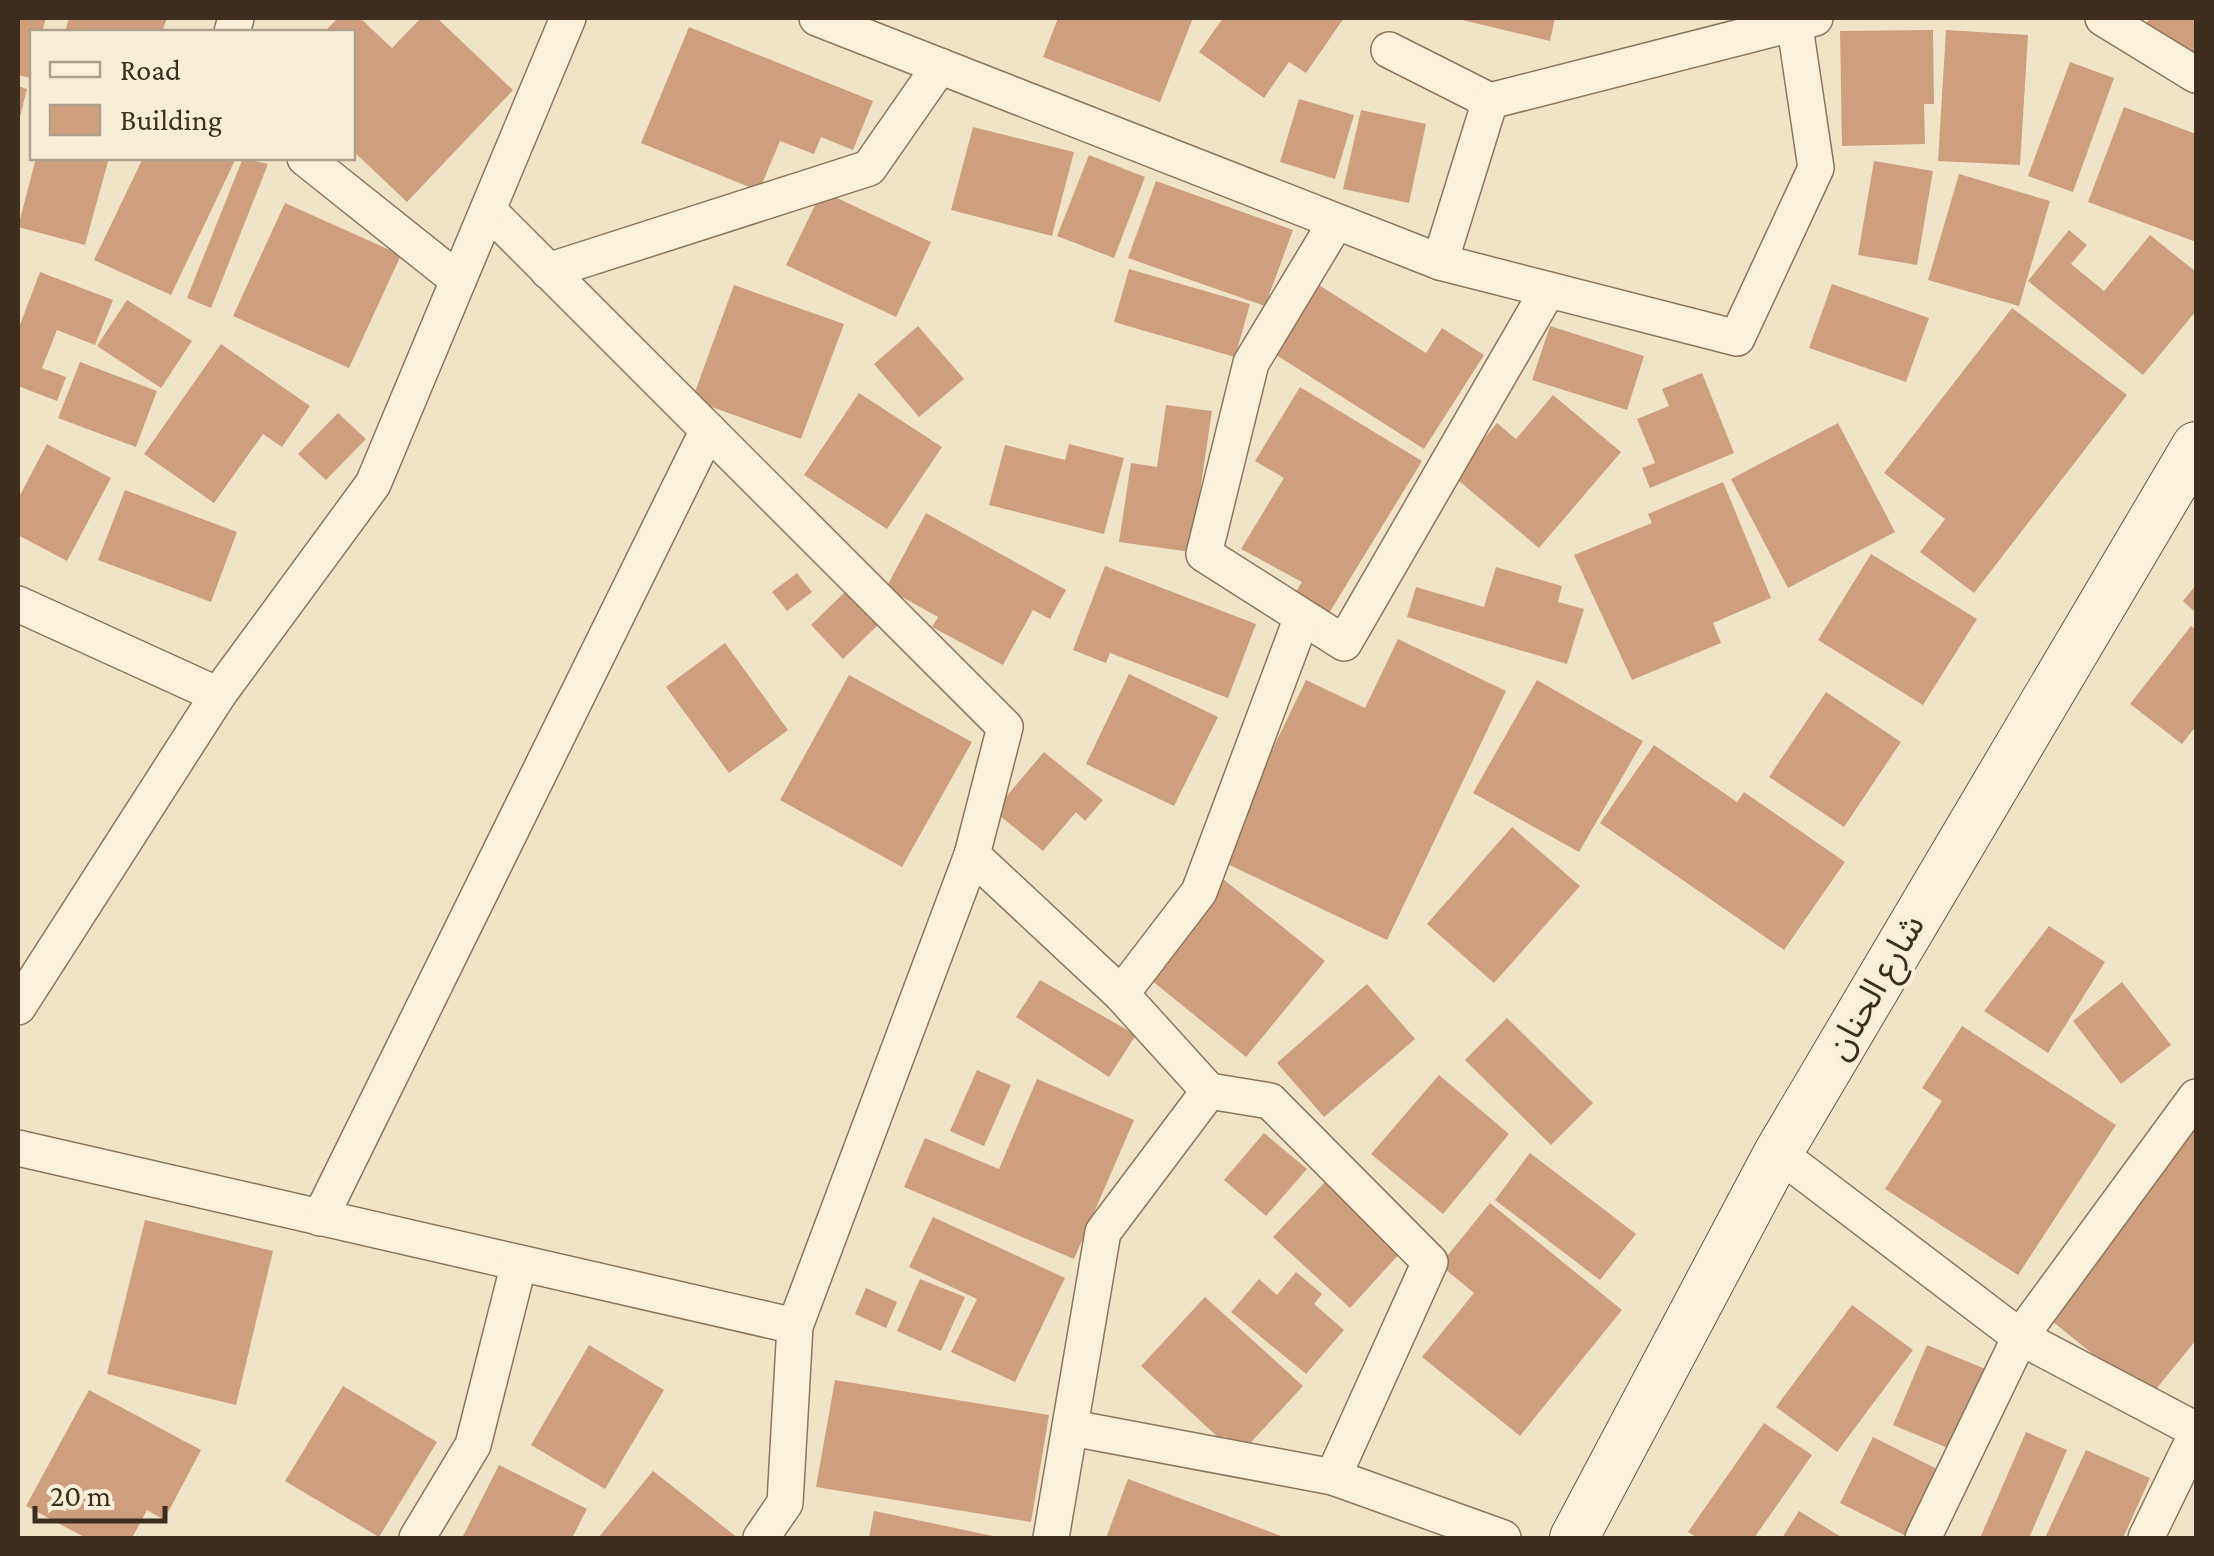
<svg xmlns="http://www.w3.org/2000/svg" width="2214" height="1556" font-family="'Crimson Pro','Noto Sans Arabic',serif">
<style>
.building{fill:#cf9f7d}
.lines{fill:none;stroke-linecap:round;stroke-linejoin:round}
.street-casing{stroke:#8d765c;stroke-width:38}
.secondary-casing{stroke:#6f573f;stroke-width:50}
.street{stroke:#faf1dc;stroke-width:35}
.secondary{stroke:#faf1dc;stroke-width:48}
.labels{text-anchor:middle;dominant-baseline:central;stroke-width:8;stroke-linejoin:round;paint-order:stroke}
.street-label{font-size:35px;fill:#3d2e20;stroke:#f7eed8}
</style>
<rect width="100%" height="100%" fill="#f0e4c8"/>
<g class="building">
<path d="M 18,18 L 46,18 L 42,32 L 32,32 L 31,78 L 18,75 Z"/>
<path d="M 69,18 L 167,18 L 162,32 L 65,32 Z"/>
<path d="M 338,18 L 360,18 L 392,48 L 421,18 L 437,18 L 513,90 L 407,202 L 352,150 L 352,32 L 324,32 Z"/>
<path d="M 1058,18 L 1193,18 L 1160,102 L 1043,57 Z"/>
<path d="M 1223,18 L 1344,18 L 1306,73 L 1289,62 L 1264,98 L 1199,52 Z"/>
<path d="M 1454,18 L 1555,18 L 1550,41 Z"/>
<path d="M 2150,18 L 2196,18 L 2196,64 L 2145,25 Z"/>
<path d="M 689,27 L 873,101 L 853,150 L 821,137 L 814,154 L 780,141 L 759,191 L 641,143 Z"/>
<path d="M 1933,30 L 1934,104 L 1924,104 L 1925,144 L 1842,146 L 1840,31 Z"/>
<path d="M 1946,30 L 2028,35 L 2020,165 L 1938,161 Z"/>
<path d="M 2070,62 L 2114,78 L 2073,192 L 2028,176 Z"/>
<path d="M 18,86 L 27,89 L 19,121 L 18,121 Z"/>
<path d="M 1299,99 L 1354,115 L 1335,179 L 1280,162 Z"/>
<path d="M 2124,107 L 2196,134 L 2196,242 L 2088,202 Z"/>
<path d="M 1361,110 L 1426,124 L 1409,203 L 1343,189 Z"/>
<path d="M 973,127 L 1074,152 L 1052,236 L 951,210 Z"/>
<path d="M 1089,155 L 1145,177 L 1114,258 L 1057,236 Z"/>
<path d="M 36,158 L 109,158 L 85,245 L 18,227 Z"/>
<path d="M 143,158 L 236,158 L 171,295 L 94,260 Z"/>
<path d="M 243,158 L 268,164 L 211,308 L 187,298 Z"/>
<path d="M 1874,161 L 1933,171 L 1917,265 L 1858,255 Z"/>
<path d="M 1959,174 L 2050,201 L 2019,306 L 1928,280 Z"/>
<path d="M 1156,181 L 1293,230 L 1265,306 L 1128,258 Z"/>
<path d="M 822,191 L 931,242 L 896,317 L 786,265 Z"/>
<path d="M 285,203 L 401,255 L 349,368 L 233,316 Z"/>
<path d="M 2069,230 L 2087,245 L 2071,264 L 2104,291 L 2150,235 L 2196,272 L 2196,311 L 2143,375 L 2028,281 Z"/>
<path d="M 1129,269 L 1250,304 L 1235,357 L 1114,322 Z"/>
<path d="M 40,272 L 113,300 L 95,345 L 57,330 L 42,368 L 66,377 L 57,401 L 18,386 L 18,330 Z"/>
<path d="M 1311,280 L 1426,353 L 1442,328 L 1484,355 L 1424,449 L 1267,349 Z"/>
<path d="M 1832,284 L 1929,318 L 1906,382 L 1809,348 Z"/>
<path d="M 734,285 L 844,324 L 801,439 L 692,400 Z"/>
<path d="M 127,300 L 192,341 L 161,388 L 97,346 Z"/>
<path d="M 2012,308 L 2127,395 L 1974,593 L 1920,552 L 1945,519 L 1884,473 Z"/>
<path d="M 918,326 L 964,379 L 919,417 L 874,364 Z"/>
<path d="M 1550,326 L 1644,356 L 1627,410 L 1532,380 Z"/>
<path d="M 221,344 L 310,406 L 282,447 L 263,434 L 214,503 L 144,454 Z"/>
<path d="M 80,362 L 157,391 L 136,447 L 58,418 Z"/>
<path d="M 1702,373 L 1734,453 L 1650,488 L 1642,468 L 1655,463 L 1637,419 L 1669,406 L 1662,389 Z"/>
<path d="M 1300,387 L 1422,461 L 1323,623 L 1289,603 L 1302,582 L 1241,549 L 1284,478 L 1255,461 Z"/>
<path d="M 859,393 L 942,447 L 887,529 L 804,475 Z"/>
<path d="M 1553,395 L 1621,452 L 1539,548 L 1453,476 L 1497,423 L 1516,439 Z"/>
<path d="M 1166,405 L 1212,411 L 1191,552 L 1119,542 L 1131,463 L 1157,467 Z"/>
<path d="M 338,413 L 366,439 L 326,480 L 298,454 Z"/>
<path d="M 1838,423 L 1895,532 L 1788,588 L 1731,479 Z"/>
<path d="M 47,444 L 111,478 L 67,561 L 18,535 L 18,499 Z"/>
<path d="M 1069,444 L 1124,458 L 1104,534 L 989,505 L 1005,445 L 1065,460 Z"/>
<path d="M 1723,482 L 1771,598 L 1713,623 L 1721,643 L 1632,680 L 1574,555 L 1652,523 L 1648,514 Z"/>
<path d="M 125,490 L 237,532 L 211,602 L 98,560 Z"/>
<path d="M 926,513 L 1066,590 L 1050,619 L 1033,610 L 1003,665 L 932,627 L 938,617 L 886,588 Z"/>
<path d="M 1871,554 L 1977,619 L 1923,705 L 1818,640 Z"/>
<path d="M 1105,566 L 1256,624 L 1228,698 L 1110,653 L 1106,663 L 1073,650 Z"/>
<path d="M 1496,567 L 1562,586 L 1558,602 L 1584,609 L 1567,664 L 1407,617 L 1416,587 L 1484,607 Z"/>
<path d="M 797,573 L 812,592 L 787,611 L 772,592 Z"/>
<path d="M 2196,585 L 2196,613 L 2183,601 Z"/>
<path d="M 849,588 L 881,622 L 843,659 L 811,625 Z"/>
<path d="M 2191,626 L 2196,630 L 2196,726 L 2182,744 L 2130,704 Z"/>
<path d="M 1398,639 L 1506,691 L 1387,940 L 1219,860 L 1306,680 L 1365,708 Z"/>
<path d="M 725,643 L 788,730 L 729,773 L 666,687 Z"/>
<path d="M 1129,674 L 1218,717 L 1174,806 L 1086,764 Z"/>
<path d="M 849,675 L 972,742 L 902,867 L 780,800 Z"/>
<path d="M 1537,680 L 1643,741 L 1579,852 L 1473,793 Z"/>
<path d="M 1826,692 L 1901,742 L 1844,827 L 1769,777 Z"/>
<path d="M 1654,745 L 1737,802 L 1744,792 L 1845,862 L 1784,950 L 1600,823 Z"/>
<path d="M 1044,752 L 1103,800 L 1085,821 L 1076,812 L 1043,851 L 994,811 Z"/>
<path d="M 1512,827 L 1580,886 L 1494,983 L 1427,924 Z"/>
<path d="M 1223,879 L 1325,961 L 1246,1057 L 1145,975 Z"/>
<path d="M 2049,926 L 2105,962 L 2048,1053 L 1984,1011 Z"/>
<path d="M 1040,980 L 1136,1035 L 1109,1077 L 1016,1017 Z"/>
<path d="M 2122,982 L 2171,1045 L 2121,1084 L 2073,1021 Z"/>
<path d="M 1367,984 L 1415,1039 L 1324,1117 L 1277,1063 Z"/>
<path d="M 1507,1018 L 1593,1103 L 1551,1145 L 1465,1060 Z"/>
<path d="M 1962,1026 L 2116,1125 L 2018,1275 L 1885,1189 L 1942,1101 L 1922,1088 Z"/>
<path d="M 977,1070 L 1011,1085 L 984,1146 L 950,1131 Z"/>
<path d="M 1439,1075 L 1509,1134 L 1443,1214 L 1371,1154 Z"/>
<path d="M 1037,1079 L 1134,1120 L 1074,1259 L 904,1187 L 925,1138 L 999,1169 Z"/>
<path d="M 2192,1125 L 2196,1129 L 2196,1340 L 2148,1399 L 2041,1312 Z"/>
<path d="M 1264,1133 L 1307,1169 L 1266,1216 L 1224,1180 Z"/>
<path d="M 1530,1153 L 1636,1234 L 1600,1280 L 1495,1200 Z"/>
<path d="M 1325,1182 L 1401,1252 L 1350,1308 L 1273,1237 Z"/>
<path d="M 1490,1203 L 1622,1310 L 1520,1436 L 1422,1357 L 1474,1293 L 1440,1265 Z"/>
<path d="M 933,1217 L 1065,1278 L 1015,1382 L 951,1352 L 977,1299 L 909,1267 Z"/>
<path d="M 145,1220 L 273,1251 L 236,1405 L 107,1374 Z"/>
<path d="M 1296,1272 L 1322,1294 L 1314,1304 L 1344,1330 L 1306,1374 L 1231,1312 L 1259,1279 L 1277,1295 Z"/>
<path d="M 920,1279 L 965,1297 L 941,1351 L 897,1331 Z"/>
<path d="M 866,1288 L 897,1302 L 886,1328 L 855,1314 Z"/>
<path d="M 1205,1297 L 1303,1386 L 1242,1452 L 1224,1436 L 1221,1440 L 1141,1366 Z"/>
<path d="M 1852,1305 L 1913,1350 L 1837,1452 L 1776,1407 Z"/>
<path d="M 589,1345 L 664,1390 L 605,1489 L 531,1445 Z"/>
<path d="M 1927,1345 L 1988,1370 L 1955,1451 L 1893,1425 Z"/>
<path d="M 835,1380 L 1049,1415 L 1031,1522 L 816,1487 Z"/>
<path d="M 343,1386 L 437,1442 L 379,1537 L 285,1481 Z"/>
<path d="M 89,1390 L 201,1450 L 164,1520 L 147,1510 L 132,1538 L 86,1538 L 26,1506 Z"/>
<path d="M 1764,1423 L 1812,1455 L 1754,1538 L 1698,1538 L 1688,1532 Z"/>
<path d="M 2026,1432 L 2067,1450 L 2029,1538 L 1980,1538 Z"/>
<path d="M 1873,1437 L 1943,1472 L 1910,1538 L 1840,1503 Z"/>
<path d="M 2086,1450 L 2150,1478 L 2123,1538 L 2045,1538 Z"/>
<path d="M 499,1465 L 587,1509 L 572,1538 L 462,1538 Z"/>
<path d="M 653,1471 L 738,1538 L 598,1538 Z"/>
<path d="M 1128,1479 L 1287,1538 L 1106,1538 Z"/>
<path d="M 874,1511 L 998,1537 L 998,1538 L 869,1538 Z"/>
<path d="M 1799,1511 L 1843,1538 L 1782,1538 Z"/>
</g>
<g class="lines">
<defs>
<g id="street">
<path d="M 817,18 L 1440,262 L 1737,338 L 1816,168 L 1794,20"/>
<path d="M 2103,18 L 2196,75"/>
<path d="M 232,32 L 236,18"/>
<path d="M 1389,50 L 1490,101 L 1815,18"/>
<path d="M 305,158 L 458,280"/>
<path d="M 488,210 L 1005,727 L 972,855 L 795,1326 L 785,1503 L 761,1538"/>
<path d="M 1336,222 L 1251,363 L 1204,554 L 1344,643 L 1548,290"/>
<path d="M 1440,262 L 1490,101"/>
<path d="M 548,271 L 869,168 L 940,66"/>
<path d="M 18,604 L 218,695"/>
<path d="M 972,855 L 1121,994 L 1209,1091 L 1270,1101 L 1430,1262 L 1333,1477"/>
<path d="M 1121,994 L 1199,892 L 1302,617"/>
<path d="M 18,1007 L 218,695 L 373,484 L 568,18"/>
<path d="M 18,1148 L 795,1326"/>
<path d="M 1778,1153 L 2020,1337 L 2196,1430"/>
<path d="M 320,1218 L 708,430"/>
<path d="M 1072,1428 L 1333,1477 L 1503,1538"/>
<path d="M 417,1538 L 473,1445 L 519,1263"/>
<path d="M 1051,1538 L 1103,1232 L 1209,1091"/>
<path d="M 1923,1538 L 2020,1337 L 2196,1097"/>
<path d="M 2146,1538 L 2196,1435"/>
</g>
<path id="secondary" d="M 1574,1538 L 1778,1153 L 2196,446"/>
</defs>
<use href="#street" class="street-casing"/>
<use href="#secondary" class="secondary-casing"/>
<use href="#street" class="street"/>
<use href="#secondary" class="secondary"/>
</g>
<g class="labels">
<g class="street-label">
<text transform="translate(1875 987) rotate(-60)">شارع الحنان</text>
</g>
</g>
<rect width="2214" height="1556" fill="none" stroke="#3d2e20" stroke-width="40"/>
<rect x="30" y="30" width="325" height="130" fill="#f7eed8" stroke="#ada18e" stroke-width="2.5"/>
<rect x="50" y="62" width="50" height="15" fill="#faf1dc" stroke="#ada18e" stroke-width="2.5"/>
<text x="120" y="80" font-size="30" fill="#3d2e20">Road</text>
<rect x="50" y="105" width="50" height="30" fill="#cf9f7d" stroke="#ada18e" stroke-width="2.5"/>
<text x="120" y="130" font-size="30" fill="#3d2e20">Building</text>
<path d="M35 1506v15h130v-15" fill="none" stroke="#3d2e20" stroke-width="5"/>
<text x="50" y="1506" font-size="30" fill="#3d2e20" stroke="#f7eed8" stroke-width="8" paint-order="stroke">20 m</text>
</svg>
